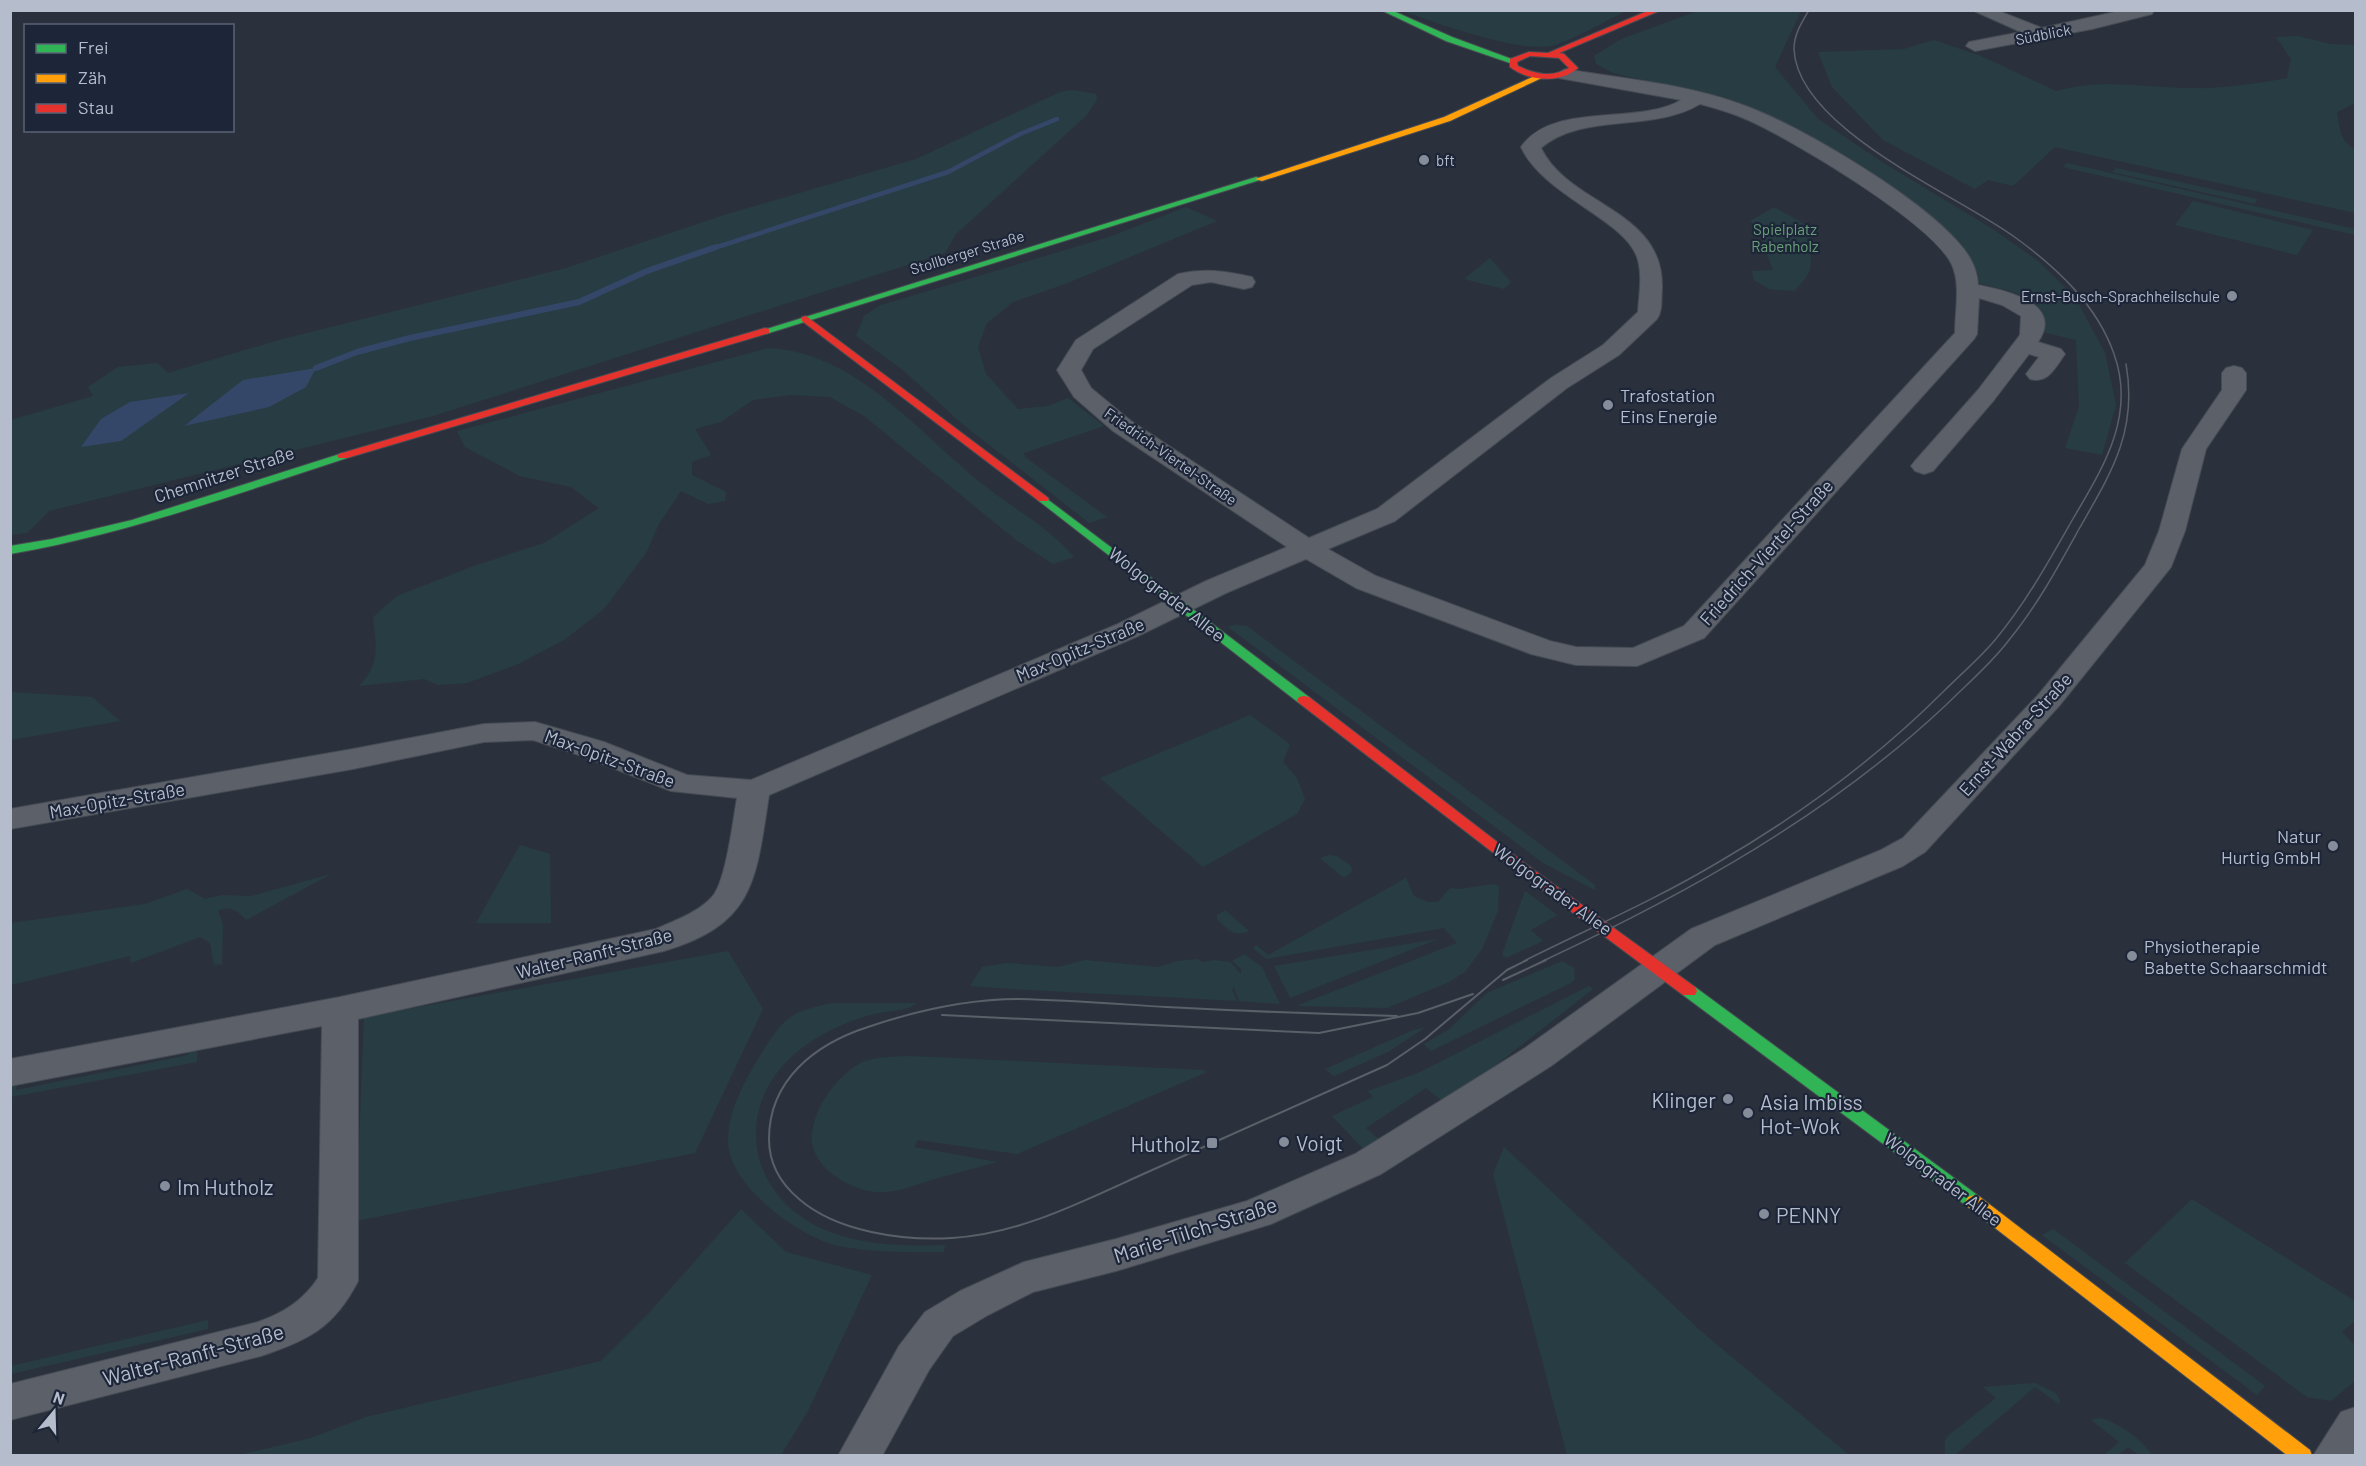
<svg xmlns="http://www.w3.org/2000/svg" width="2366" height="1466" font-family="Barlow,sans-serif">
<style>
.green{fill:#273d43}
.water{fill:#354768}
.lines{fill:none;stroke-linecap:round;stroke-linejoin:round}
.stream-far1{stroke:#354768;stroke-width:4.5}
.stream{stroke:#354768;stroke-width:6}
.street-casing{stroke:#474c54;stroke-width:2}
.fast-casing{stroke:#474c54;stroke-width:2}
.slow-casing{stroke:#474c54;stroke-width:2}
.jam-casing{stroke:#474c54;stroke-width:2}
.street{fill:#5c6069;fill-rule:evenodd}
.fast{fill:#30b455;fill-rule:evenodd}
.slow{fill:#ff9f0a;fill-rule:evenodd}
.jam{fill:#e5322d;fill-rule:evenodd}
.tram-far1{stroke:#5a5f68;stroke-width:1.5}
.tram{stroke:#5a5f68;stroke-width:2}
.poi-dot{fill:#858c9a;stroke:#1d2638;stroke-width:2}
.labels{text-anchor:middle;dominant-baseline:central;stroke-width:4.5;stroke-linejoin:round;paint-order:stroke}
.far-street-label{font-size:15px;fill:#b5bdcd;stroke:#1d2638}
.far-poi-label{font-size:15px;fill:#b5bdcd;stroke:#1d2638;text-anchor:start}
.far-park-label{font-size:15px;fill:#6aa07a;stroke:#1d2638}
.poi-label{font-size:18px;fill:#b5bdcd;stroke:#1d2638;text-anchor:start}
.street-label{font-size:18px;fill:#b5bdcd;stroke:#1d2638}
.near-poi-label{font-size:21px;fill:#b5bdcd;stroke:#1d2638;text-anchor:start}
.near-street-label{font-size:21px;fill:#b5bdcd;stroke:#1d2638}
</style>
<rect width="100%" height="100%" fill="#2b313c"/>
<g class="green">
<path d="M 1402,11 L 1627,11 C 1609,19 1567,43 1551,46 C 1514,52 1438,23 1402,11 Z"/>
<path d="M 1698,11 L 1801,11 L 1775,67 L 1818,119 L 1882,162 L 1991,228 L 2038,261 L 2075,297 L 2105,353 L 2116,405 L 2102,455 L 2065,448 L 2079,406 L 2076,340 L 2042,332 C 2036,290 2014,293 1978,283 L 1961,243 L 1935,223 L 1764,114 L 1693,91 L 1613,73 L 1596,64 L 1594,56 L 1621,39 Z"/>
<path d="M 2298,36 L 2330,44 L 2355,45 L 2355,103 L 2337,112 C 2339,126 2340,143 2355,149 L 2355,213 L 2055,147 L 2013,186 L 1988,180 L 1975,189 L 1883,140 L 1832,87 L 1818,52 L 1904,49 L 1934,40 L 1981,56 L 2056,91 C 2106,78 2141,88 2190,88 C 2223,89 2255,84 2287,78 L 2291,59 L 2276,37 Z"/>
<path d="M 1072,90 L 1096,94 L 1097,100 L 1086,116 L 956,234 L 945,253 L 433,416 L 49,511 L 27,533 L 11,535 L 11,420 L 93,396 L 88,387 L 118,367 L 157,363 L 168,373 L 279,340 L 566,268 L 724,215 L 916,159 L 1060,92 Z"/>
<path d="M 2067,163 L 2355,229 L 2355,235 L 2063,167 Z"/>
<path d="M 2116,168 L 2257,199 L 2255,204 L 2112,172 Z"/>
<path d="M 2193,201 L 2313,230 L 2297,255 L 2175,225 Z"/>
<path d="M 1186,207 L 1217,221 L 1065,284 L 1013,302 L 987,323 L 978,347 L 986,374 L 1018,409 L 1049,406 L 1068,398 L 1104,426 L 1024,453 L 1025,457 L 1107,517 L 1089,523 L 960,422 L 903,370 L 856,336 L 864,316 L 881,305 L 1109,237 Z"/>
<path d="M 1774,207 L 1817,231 L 1817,236 L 1807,239 C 1813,266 1814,272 1794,291 L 1769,289 L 1754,280 L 1752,271 L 1773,270 L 1758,228 L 1750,221 Z"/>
<path d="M 1490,258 L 1511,282 L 1504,289 L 1464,279 Z"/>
<path d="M 769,348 C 858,353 919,434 985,486 C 1015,510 1049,527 1074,557 L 1053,564 L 1016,540 L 864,416 L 830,397 L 790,395 L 753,400 L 721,422 L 695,429 L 711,455 L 692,462 L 692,475 L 726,492 L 725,501 L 708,504 L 681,491 L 659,524 L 646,553 L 604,609 L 564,640 L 518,664 L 467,683 L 438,685 L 424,679 L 359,686 C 381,663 376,647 373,617 L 397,596 L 471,567 L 544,543 L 599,508 L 571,487 L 520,476 L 465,447 L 457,431 Z"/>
<path d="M 1234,625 L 1247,626 L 1595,885 L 1595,890 L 1543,863 L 1228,627 Z"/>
<path d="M 10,692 L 92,697 L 120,721 L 11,740 Z"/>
<path d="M 1250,715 L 1290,744 L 1283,762 L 1297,778 L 1305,799 L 1297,814 L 1203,867 L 1100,778 Z"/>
<path d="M 520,845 L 550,854 L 551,923 L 476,923 Z"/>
<path d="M 1328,855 L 1337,856 L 1351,866 L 1352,872 L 1344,878 L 1320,858 Z"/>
<path d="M 331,874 L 246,920 C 239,911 229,905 218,911 L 223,924 L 222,964 L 214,965 L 210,943 L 200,937 L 131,963 L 130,956 L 11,985 L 11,923 L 145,904 L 187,889 L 205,899 L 222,895 L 251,896 Z"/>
<path d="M 1406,878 L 1414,896 L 1428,902 L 1438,902 L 1450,888 L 1459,889 L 1494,884 L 1499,886 L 1498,911 L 1482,949 L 1465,972 L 1449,982 L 1387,1008 L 1296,1006 L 1457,943 L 1444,928 L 1266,959 L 1253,948 L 1256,945 L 1268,955 Z"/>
<path d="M 1525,891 L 1557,915 L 1531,930 L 1543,941 L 1506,958 L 1502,954 Z"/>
<path d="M 1225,910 L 1249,931 C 1234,937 1228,930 1217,919 L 1217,915 Z"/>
<path d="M 1438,939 L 1290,998 L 1274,966 Z"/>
<path d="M 728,951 L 763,1009 L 695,1153 L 356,1221 L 364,1017 Z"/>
<path d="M 1244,954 L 1262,967 L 1280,1004 L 1239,1001 L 1234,988 L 1236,985 L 1232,989 L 1237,1001 C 1148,995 1059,993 970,986 L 982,967 L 1007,963 L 1058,967 L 1085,960 L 1158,967 L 1177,961 L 1197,959 L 1203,962 L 1214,960 L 1230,962 L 1241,974 L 1241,969 L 1232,961 Z"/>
<path d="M 1562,961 L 1574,968 L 1575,979 L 1571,983 L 1431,1051 L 1424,1044 L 1448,1030 L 1487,993 Z"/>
<path d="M 1589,986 L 1593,989 L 1446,1104 L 1426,1088 L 1366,1128 L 1382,1142 L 1366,1152 L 1332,1116 L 1373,1097 L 1368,1091 L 1418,1073 Z"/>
<path d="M 833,1003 L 917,1003 C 908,1011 886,1011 874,1014 C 842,1022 810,1038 787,1061 C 737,1112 749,1188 811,1223 C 849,1245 902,1247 945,1245 L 944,1252 C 908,1252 874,1253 839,1246 C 800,1237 737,1191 729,1150 C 724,1121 741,1088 755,1064 C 781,1023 783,1012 833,1003 Z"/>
<path d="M 1426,1027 L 1388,1052 L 1334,1076 L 1325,1069 L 1411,1031 Z"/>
<path d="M 198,1042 L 197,1062 L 11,1097 L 11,1081 L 18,1079 L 16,1090 L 188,1055 L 190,1043 Z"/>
<path d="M 911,1056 L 1203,1070 L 1207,1072 L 1017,1154 L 918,1140 L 914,1147 L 997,1162 C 975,1168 953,1174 931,1180 C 913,1186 896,1193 877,1192 C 849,1190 808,1166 812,1133 C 815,1107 835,1079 857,1065 C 871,1056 894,1057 911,1056 Z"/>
<path d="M 1504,1147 L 1702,1332 L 1849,1455 L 1567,1455 L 1493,1174 Z"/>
<path d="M 2192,1199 L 2355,1301 L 2355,1321 L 2342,1332 L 2355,1345 L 2355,1381 L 2331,1401 L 2307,1397 L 2125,1263 Z"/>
<path d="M 741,1209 L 786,1252 L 872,1275 L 809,1409 L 781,1455 L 239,1455 L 311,1438 L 366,1417 L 601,1361 L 649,1313 Z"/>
<path d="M 2053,1229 L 2265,1386 L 2257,1395 L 2042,1235 Z"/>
<path d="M 208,1320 L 208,1329 L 11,1374 L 11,1366 Z"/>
<path d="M 2035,1383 L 2056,1393 L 2060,1400 L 2059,1404 L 2035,1387 L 1955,1455 L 1945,1455 L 1945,1441 L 1948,1436 L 1996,1398 L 1983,1387 Z"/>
<path d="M 2099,1418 C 2117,1421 2142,1440 2152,1455 L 2139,1455 L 2128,1447 L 2118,1455 L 2104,1455 L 2119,1442 L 2091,1420 Z"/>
</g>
<g class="water">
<path d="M 316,368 L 306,387 L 269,407 L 184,426 L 243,380 Z"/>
<path d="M 189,393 L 121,441 L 81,447 L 101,419 L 130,402 Z"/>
</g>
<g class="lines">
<path class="stream-far1" d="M 711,249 L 948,172 L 1020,134 L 1057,119"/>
<path class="stream" d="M 316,368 L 357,352 L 410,338 L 579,302 L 647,271 L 716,247"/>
<defs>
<g id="street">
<path d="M 1972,10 L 1996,10 L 2042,28 L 2124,10 L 2154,10 L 2152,14 L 2092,29 L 1975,51 L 1966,46 L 1969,42 L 2021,32 Z"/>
<path d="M 1565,69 C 1624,79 1687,84 1743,105 C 1801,126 1916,195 1957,241 C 1969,254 1977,267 1978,285 C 2004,290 2065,303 2038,342 L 2061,349 L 2065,354 C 2055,368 2048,384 2030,379 L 2026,374 L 2039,357 L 2029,354 L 1994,400 L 1933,471 L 1924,474 L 1915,471 L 1911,466 L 1915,461 L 1978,390 L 2020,335 L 2021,316 L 2002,305 L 1979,298 L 1977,334 L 1974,339 L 1704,638 L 1637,666 L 1576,665 L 1531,654 L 1356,588 L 1306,559 L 1226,593 L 1138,636 L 769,795 C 756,878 756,924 664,951 L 358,1019 L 358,1281 C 334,1328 308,1340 261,1356 L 10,1420 L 10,1384 L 258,1322 C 283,1313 303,1301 318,1278 L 322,1026 L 10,1086 L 10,1059 L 340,997 L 656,929 C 674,921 699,912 712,897 C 726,882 733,820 737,798 L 671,791 L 582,756 L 533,740 L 484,742 L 353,769 L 10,829 L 10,809 L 353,749 L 484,724 L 535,722 L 604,742 L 687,775 L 751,780 L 1118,624 L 1206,581 L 1287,547 L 1113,431 L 1074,397 L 1057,370 L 1076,340 L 1178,274 C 1205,268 1225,271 1252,277 L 1255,282 L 1252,287 L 1244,289 L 1211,282 L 1192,285 L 1093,349 L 1081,370 L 1091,388 L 1131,421 L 1309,538 L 1377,509 L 1551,378 L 1603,345 L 1638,312 C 1639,294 1643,275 1637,257 C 1624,219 1544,196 1521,147 C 1553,101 1637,126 1681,100 L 1559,78 L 1556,74 ZM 1700,104 C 1716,108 1732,113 1748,120 C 1791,139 1934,224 1952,265 C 1961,285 1955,311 1955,333 L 1684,626 L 1633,648 L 1576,647 L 1550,641 L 1376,576 L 1328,549 L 1395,521 L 1567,388 L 1619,355 L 1657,319 C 1663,311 1661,298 1662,288 C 1664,209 1569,206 1541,148 C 1583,112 1652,133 1700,104 Z"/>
<path d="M 2234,366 L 2242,368 L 2246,373 L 2246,390 L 2206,449 L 2185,531 L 2171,567 L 2059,706 L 1925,852 L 1903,866 L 1715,945 L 1551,1066 L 1381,1174 L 1271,1224 L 1116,1271 L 1033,1292 L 988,1315 L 953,1336 L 929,1370 L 882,1456 L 838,1456 L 899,1346 L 925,1312 L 960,1291 L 1024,1262 L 1116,1239 L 1247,1201 L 1355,1154 L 1525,1048 L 1691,929 L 1881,850 L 1903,838 L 2039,694 L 2145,565 L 2159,531 L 2182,449 L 2222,390 L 2222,373 L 2226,368 Z"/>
<path d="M 2356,1407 L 2356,1456 L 2313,1456 L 2341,1412 Z"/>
</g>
<g id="fast">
<path d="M 1381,10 L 1391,10 L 1452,37 L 1517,61 L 1510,63 L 1446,41 Z"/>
<path d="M 1256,177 L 1263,179 L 769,333 L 765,334 L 760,331 Z"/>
<path d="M 343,453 L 347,454 L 347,458 C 236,494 126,534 10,554 L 10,546 L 52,539 L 132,520 Z"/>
<path d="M 1043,496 L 1309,697 L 1311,700 L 1309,703 L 1299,703 L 1039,501 L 1037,499 L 1039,497 Z"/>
<path d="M 1689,985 L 1695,987 L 1980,1197 L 1983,1202 L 1980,1207 L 1974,1209 L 1968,1207 L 1683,995 L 1681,991 L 1683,987 Z"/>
</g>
<g id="slow">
<path d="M 1539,74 L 1546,76 L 1450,121 L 1262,181 L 1255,179 L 1444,117 Z"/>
<path d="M 1974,1195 L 1980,1197 L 2310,1450 L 2312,1456 L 2288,1456 L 1968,1207 L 1965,1202 L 1968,1197 Z"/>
</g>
<g id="jam">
<path d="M 1650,10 L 1661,10 L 1559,53 L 1564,54 L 1578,68 C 1560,84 1528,81 1510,67 L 1510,59 L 1529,52 L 1548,53 ZM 1530,56 L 1559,58 L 1569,68 C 1552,78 1535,74 1518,66 L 1517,62 Z"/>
<path d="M 806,316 L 1047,497 L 1049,499 L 1047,501 L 1039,501 L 802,321 L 802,317 Z"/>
<path d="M 765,328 L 769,329 L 769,333 L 347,458 L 339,458 L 337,456 L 339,454 Z"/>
<path d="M 1304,696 L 1309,697 L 1527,865 L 1695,987 L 1697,991 L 1695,995 L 1683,995 L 1517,871 L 1299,703 L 1297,700 L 1299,697 Z"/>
</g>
</defs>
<use href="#street" class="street-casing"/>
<use href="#fast" class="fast-casing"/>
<use href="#slow" class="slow-casing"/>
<use href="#jam" class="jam-casing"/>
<use href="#street" class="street"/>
<use href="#fast" class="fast"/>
<use href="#slow" class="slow"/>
<use href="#jam" class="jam"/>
<g class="tram-far1">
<path d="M 1524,961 C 1588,929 1655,900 1717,863 C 1800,815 1878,757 1945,690 C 1961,674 1980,658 1995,640 C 2026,603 2050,559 2074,517 C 2104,466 2136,415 2114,354 C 2097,305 2057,268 2016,238 C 1958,195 1797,129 1794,49 C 1794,34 1802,22 1809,10"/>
<path d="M 1543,961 C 1688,893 1828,816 1946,705 C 1967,684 1991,664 2009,640 C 2037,606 2058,567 2079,529 C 2111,473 2138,431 2126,364"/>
</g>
<g class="tram">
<path d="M 1503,980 L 1546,960"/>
<path d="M 942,1015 L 1319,1033 L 1418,1013 L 1473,994"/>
<path d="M 1397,1016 C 1320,1014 1243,1011 1166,1007 C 1117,1004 1068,1000 1019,999 C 969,999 915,1011 868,1027 C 815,1044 769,1080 769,1139 C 769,1164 780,1183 799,1199 C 837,1232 903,1241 952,1238 C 1022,1234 1087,1199 1150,1171 C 1229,1135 1308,1100 1387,1065 L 1425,1039 L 1507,970 L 1527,960"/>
</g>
</g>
<g class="poi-dot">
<circle cx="1424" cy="160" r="6"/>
<circle cx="2232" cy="296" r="6"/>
<circle cx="1608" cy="405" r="6"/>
<circle cx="2333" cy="846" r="6"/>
<circle cx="2132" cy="956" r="6"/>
<circle cx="1728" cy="1099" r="6"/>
<circle cx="1748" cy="1113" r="6"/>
<circle cx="1284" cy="1142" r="6"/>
<rect x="1206" y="1137" width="12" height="12" rx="3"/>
<circle cx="165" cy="1186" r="6"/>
<circle cx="1764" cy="1214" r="6"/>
</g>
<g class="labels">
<g class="far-street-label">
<text transform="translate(2043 34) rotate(-11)">Südblick</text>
<text transform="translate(967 252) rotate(-17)">Stollberger Straße</text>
<text transform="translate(1171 456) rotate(35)">Friedrich-Viertel-Straße</text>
</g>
<g class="far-poi-label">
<text x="1436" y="160">bft</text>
<text x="2220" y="296" text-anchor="end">Ernst-Busch-Sprachheilschule</text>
</g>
<g class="far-park-label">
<text x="1785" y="229">Spielplatz<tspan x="1785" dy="17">Rabenholz</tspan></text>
</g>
<g class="poi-label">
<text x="1620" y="395">Trafostation<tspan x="1620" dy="21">Eins Energie</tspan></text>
<text x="2321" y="836" text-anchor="end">Natur<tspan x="2321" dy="21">Hurtig GmbH</tspan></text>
<text x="2144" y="946">Physiotherapie<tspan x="2144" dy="21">Babette Schaarschmidt</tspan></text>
</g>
<g class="street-label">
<text transform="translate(224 474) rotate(-18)">Chemnitzer Straße</text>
<text transform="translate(1766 552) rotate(-48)">Friedrich-Viertel-Straße</text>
<text transform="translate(1167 594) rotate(38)">Wolgograder Allee</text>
<text transform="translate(1080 649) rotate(-23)">Max-Opitz-Straße</text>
<text transform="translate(2015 734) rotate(-48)">Ernst-Wabra-Straße</text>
<text transform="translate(610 758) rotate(20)">Max-Opitz-Straße</text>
<text transform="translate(117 800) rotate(-10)">Max-Opitz-Straße</text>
<text transform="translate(1553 889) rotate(36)">Wolgograder Allee</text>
<text transform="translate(594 953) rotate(-14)">Walter-Ranft-Straße</text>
<text transform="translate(1943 1179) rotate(37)">Wolgograder Allee</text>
</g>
<g class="near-poi-label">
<text x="1716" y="1099" text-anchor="end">Klinger</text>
<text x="1760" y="1101">Asia Imbiss<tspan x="1760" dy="24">Hot-Wok</tspan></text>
<text x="1296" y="1142">Voigt</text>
<text x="1200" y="1143" text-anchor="end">Hutholz</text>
<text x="177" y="1186">Im Hutholz</text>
<text x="1776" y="1214">PENNY</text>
</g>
<g class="near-street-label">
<text transform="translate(1195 1229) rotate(-18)">Marie-Tilch-Straße</text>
<text transform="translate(193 1354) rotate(-15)">Walter-Ranft-Straße</text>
</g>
</g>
<rect width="2366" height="1466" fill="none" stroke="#b5bdcd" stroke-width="24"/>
<rect x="24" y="24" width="210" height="108" fill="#1d2638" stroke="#5a6274" stroke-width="1.5"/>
<rect x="36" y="44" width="30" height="9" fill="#30b455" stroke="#5a6274" stroke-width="1.5"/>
<text x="78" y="54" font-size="18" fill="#b5bdcd">Frei</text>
<rect x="36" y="74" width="30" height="9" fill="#ff9f0a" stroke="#5a6274" stroke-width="1.5"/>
<text x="78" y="84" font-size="18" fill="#b5bdcd">Zäh</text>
<rect x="36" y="104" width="30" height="9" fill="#e5322d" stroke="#5a6274" stroke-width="1.5"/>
<text x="78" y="114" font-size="18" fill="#b5bdcd">Stau</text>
<g transform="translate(54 1412) rotate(19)" stroke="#1d2638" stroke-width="4.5" paint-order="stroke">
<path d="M0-4.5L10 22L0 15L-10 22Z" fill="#b5bdcd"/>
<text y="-9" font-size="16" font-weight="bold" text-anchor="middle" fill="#b5bdcd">N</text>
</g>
</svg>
